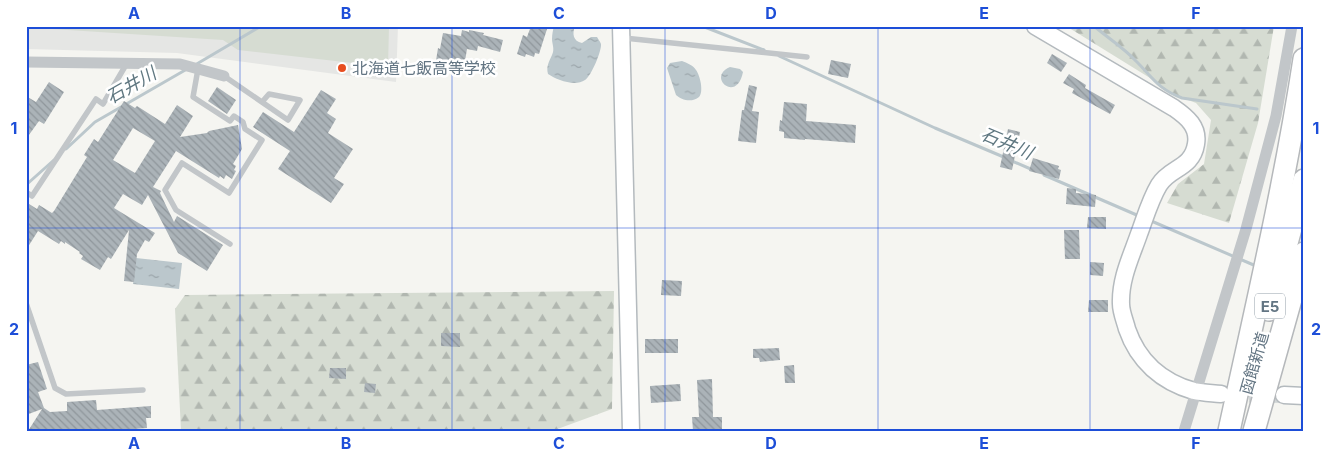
<svg xmlns="http://www.w3.org/2000/svg" width="1330" height="457" font-family="Inter,'Noto Sans JP',sans-serif">
<style>
.built{fill:#e5e6e4}
.forest{fill:url(#forest-firs)}
.garden{fill:#d6dcd2}
.water{fill:url(#water-ripples)}
.lines{fill:none;stroke-linecap:round;stroke-linejoin:round}
.stream{stroke:#bbc7cc;stroke-width:3}
.building{fill:url(#building-back-hatch);fill-rule:evenodd}
.secondary-tunnel{stroke:#d0d5d6;stroke-width:16;stroke-dasharray:16 8;stroke-linecap:butt}
.secondary-casing{stroke:#b4babe;stroke-width:19}
.highway-casing{stroke:#b5b8bb;stroke-width:24}
.lane{stroke:#c2c6c9;stroke-width:5.5}
.street{stroke:#c2c6c9;stroke-width:11}
.secondary{stroke:#fff;stroke-width:16}
.highway{stroke:#fff;stroke-width:21}
.grid{fill:none;stroke:#1d4ed8;stroke-width:1;stroke-opacity:0.55}
.poi-dot{fill:#e74d1f;stroke:#fff;stroke-width:2}
.labels{text-anchor:middle;dominant-baseline:central;stroke-width:5;stroke-linejoin:round;paint-order:stroke}
.shield{fill:#fff;stroke:#929ea8;stroke-width:1}
.shield-label{font-size:15px;font-weight:bold;fill:#637583}
.poi-label{font-size:16px;fill:#637583;stroke:#fff;text-anchor:start}
.street-label{font-size:16px;fill:#637583;stroke:#fff}
.water-label{font-size:18px;font-style:italic;fill:#5f7780;stroke:#fff}
.neatline{fill:none;stroke:#1d4ed8;stroke-width:2}
.grid-label{font-size:16px;text-anchor:middle;font-weight:bold;fill:#1d4ed8}
</style>
<defs>
<pattern id="forest-firs" width="22" height="20" patternUnits="userSpaceOnUse" patternTransform="scale(1.25)"><rect width="22" height="20" fill="#d6dcd2"/><path d="M5 1l3.5 6h-7zM16 11l3.5 6h-7z" fill="#b1b7b0"/></pattern>
<pattern id="water-ripples" width="26" height="14" patternUnits="userSpaceOnUse" patternTransform="scale(1.25)"><rect width="26" height="14" fill="#bbc7cc"/><path d="M2 4q2-2 4 0t4 0M15 11q2-2 4 0t4 0" fill="none" stroke="#9ca6ab"/></pattern>
<pattern id="building-back-hatch" width="6" height="6" patternUnits="userSpaceOnUse" patternTransform="scale(1.25)"><rect width="6" height="6" fill="#abb3b8"/><path d="M-1 5l2 2M0 0l6 6M5-1l2 2" fill="none" stroke="#8f969b"/></pattern>
</defs>
<rect width="100%" height="100%" fill="#f5f5f1"/>
<path class="built" d="M 26,26 L 398,26 L 396,82 L 177,53 L 26,49 Z"/>
<g class="forest">
<path d="M 1066,26 L 1274,26 L 1258,123 L 1229,223 L 1167,203 L 1178,184 L 1204,164 L 1211,120 L 1196,103 L 1172,94 L 1150,78 Z"/>
<path d="M 614,291 L 612,409 L 552,431 L 181,431 L 175,309 L 185,295 Z"/>
</g>
<path class="garden" d="M 37,26 L 389,26 L 388,67 L 238,50 L 223,40 L 37,28 Z"/>
<g class="water">
<path d="M 554,26 L 575,26 C 572,34 573,41 582,43 L 591,37 L 597,37 C 598,39 600,41 601,44 C 602,50 591,77 585,80 C 575,87 557,80 548,74 C 546,66 549,62 552,55 C 555,49 552,44 552,39 C 552,34 553,30 554,26 Z"/>
<path d="M 682,61 C 687,63 693,65 696,70 C 700,75 704,92 699,97 C 692,103 681,100 676,95 L 667,68 L 670,63 Z"/>
<path d="M 730,67 L 740,69 L 743,72 C 737,104 706,77 730,67 Z"/>
<path d="M 136,258 L 182,263 L 179,289 L 133,284 Z"/>
</g>
<g class="lines">
<g class="stream">
<path d="M 702,26 L 764,50"/>
<path d="M 1094,26 C 1108,38 1124,48 1136,61 C 1153,78 1158,89 1182,98 L 1257,109"/>
<path d="M 779,56 L 935,128 L 1006,158"/>
<path d="M 195,65 L 261,26"/>
<path d="M 66,149 L 95,122 L 187,69"/>
<path d="M 1012,161 L 1033,170"/>
<path d="M 1044,175 L 1139,216"/>
<path d="M 26,185 L 54,160"/>
<path d="M 1149,220 L 1256,266"/>
</g>
</g>
<g class="building">
<path d="M 531,26 L 548,26 L 539,54 L 535,53 L 534,57 L 526,54 L 525,57 L 517,54 L 523,35 L 527,37 Z"/>
<path d="M 462,30 L 469,32 L 469,30 L 484,33 L 483,35 L 503,40 L 500,52 L 478,46 L 477,51 L 467,49 L 464,67 L 453,65 L 452,70 L 435,67 L 438,48 L 440,49 L 443,33 L 461,36 Z"/>
<path d="M 1052,54 L 1067,63 L 1061,72 L 1047,63 Z"/>
<path d="M 831,60 L 851,64 L 848,78 L 828,74 Z"/>
<path d="M 1069,74 L 1086,85 L 1085,88 L 1115,105 L 1110,114 L 1072,93 L 1074,89 L 1063,83 Z"/>
<path d="M 49,82 L 64,92 L 44,124 L 39,121 L 26,139 L 26,96 L 36,102 Z"/>
<path d="M 749,85 L 757,87 L 752,111 L 759,112 L 756,143 L 738,141 L 742,110 L 744,110 Z"/>
<path d="M 217,87 L 236,100 L 227,114 L 208,101 Z"/>
<path d="M 321,90 L 336,99 L 327,113 L 336,119 L 328,133 L 353,149 L 334,178 L 344,184 L 331,203 L 278,169 L 290,151 L 253,127 L 263,112 L 294,132 Z"/>
<path d="M 124,101 L 135,108 L 137,106 L 165,124 L 177,105 L 193,116 L 180,137 L 207,133 L 209,131 L 238,125 L 242,149 L 233,164 L 236,166 L 234,170 L 236,171 L 232,179 L 226,175 L 224,179 L 220,176 L 219,178 L 176,151 L 153,187 L 161,191 L 160,193 L 174,222 L 177,216 L 223,245 L 207,271 L 178,253 L 148,195 L 142,205 L 123,194 L 114,208 L 155,233 L 149,242 L 145,240 L 137,254 L 134,282 L 124,281 L 129,230 L 111,259 L 108,257 L 100,270 L 81,259 L 83,256 L 79,253 L 80,252 L 65,242 L 65,244 L 61,241 L 59,244 L 38,231 L 26,250 L 26,202 L 37,209 L 39,205 L 52,213 L 54,211 L 87,157 L 84,155 L 94,139 L 98,142 ZM 133,128 L 155,141 L 135,173 L 113,160 Z"/>
<path d="M 784,102 L 807,104 L 806,121 L 856,125 L 855,143 L 805,139 L 805,140 L 784,138 L 784,132 L 779,131 L 780,120 L 782,121 Z"/>
<path d="M 1008,129 L 1020,132 L 1012,170 L 1000,167 Z"/>
<path d="M 1033,158 L 1059,166 L 1058,169 L 1061,170 L 1059,179 L 1029,171 Z"/>
<path d="M 1067,188 L 1076,189 L 1076,193 L 1096,195 L 1095,207 L 1066,204 Z"/>
<path d="M 1088,217 L 1106,217 L 1106,229 L 1087,228 Z"/>
<path d="M 1064,230 L 1079,230 L 1080,259 L 1065,259 Z"/>
<path d="M 1090,262 L 1104,263 L 1103,276 L 1090,275 Z"/>
<path d="M 662,280 L 682,281 L 681,296 L 661,295 Z"/>
<path d="M 1089,300 L 1108,300 L 1108,312 L 1088,312 Z"/>
<path d="M 441,333 L 460,333 L 460,347 L 441,346 Z"/>
<rect x="645" y="339" width="33" height="14"/>
<path d="M 779,348 L 780,360 L 760,362 L 759,358 L 753,358 L 753,349 Z"/>
<path d="M 38,362 L 47,389 L 38,392 L 44,408 L 50,412 L 67,411 L 67,402 L 96,400 L 97,410 L 151,406 L 151,418 L 146,418 L 147,428 L 108,431 L 28,431 L 42,409 L 26,415 L 26,365 Z"/>
<path d="M 794,365 L 795,383 L 785,383 L 784,366 Z"/>
<path d="M 330,368 L 346,368 L 346,379 L 329,378 Z"/>
<path d="M 712,379 L 713,417 L 722,417 L 722,431 L 693,431 L 692,417 L 699,417 L 697,380 Z"/>
<path d="M 365,383 L 376,384 L 375,393 L 364,392 Z"/>
<path d="M 680,384 L 681,401 L 651,403 L 650,386 Z"/>
</g>
<g class="lines">
<path class="secondary-tunnel" d="M 1225,394 L 1284,395"/>
<defs>
<g id="secondary">
<path d="M 621,26 L 631,431"/>
<path d="M 1035,26 L 1174,108 C 1187,117 1199,127 1196,144 C 1192,169 1170,167 1159,185 C 1150,200 1145,218 1139,234 C 1131,257 1120,279 1121,304 C 1121,312 1125,321 1127,329 C 1138,361 1162,382 1194,391 C 1203,393 1212,393 1221,394"/>
<path d="M 1284,395 L 1304,396"/>
</g>
<g id="highway">
<path d="M 1269,310 L 1304,180"/>
<path d="M 1229,431 C 1256,307 1285,184 1304,59"/>
<path d="M 1254,431 L 1304,253"/>
</g>
</defs>
<use href="#secondary" class="secondary-casing"/>
<use href="#highway" class="highway-casing"/>
<g class="lane">
<path d="M 624,38 L 807,57"/>
<path d="M 198,69 L 193,97 L 230,121 L 234,116 L 243,122 L 245,129 L 262,140 L 229,193 L 182,163 L 165,190 L 176,210 L 230,244"/>
<path d="M 224,76 L 288,120 L 300,100 L 269,94 L 262,102"/>
<path d="M 26,192 L 32,196 L 96,99 L 103,104 L 127,63"/>
<path d="M 26,303 L 55,388 L 66,394 L 143,390"/>
</g>
<g class="street">
<path d="M 26,62 L 180,64 L 224,76"/>
<path d="M 1184,431 L 1246,229 L 1276,116 L 1292,26"/>
</g>
<use href="#secondary" class="secondary"/>
<use href="#highway" class="highway"/>
</g>
<path class="grid" d="M 240,26 L 240,431M 452,26 L 452,431M 665,26 L 665,431M 878,26 L 878,431M 1090,26 L 1090,431M 26,228 L 1304,228"/>
<circle class="poi-dot" cx="342" cy="68" r="5"/>
<g class="labels">
<rect class="shield" x="1255" y="293.5" width="30" height="25" rx="4"/>
<g class="shield-label">
<text x="1270" y="306">E5</text>
</g>
<g class="poi-label">
<text x="352" y="68">北海道七飯高等学校</text>
</g>
<g class="street-label">
<text transform="translate(1254 363) rotate(-74)">函館新道</text>
</g>
<g class="water-label">
<text transform="translate(131 85) rotate(-30)">石井川</text>
<text transform="translate(1007 143) rotate(23)">石井川</text>
</g>
</g>
<rect width="1330" height="457" fill="none" stroke="#ffffff" stroke-width="55"/>
<rect x="28" y="28" width="1274" height="402" class="neatline"/>
<g class="grid-label">
<text x="134" y="19">A</text>
<text x="346" y="19">B</text>
<text x="559" y="19">C</text>
<text x="771" y="19">D</text>
<text x="984" y="19">E</text>
<text x="1196" y="19">F</text>
<text x="14" y="134">1</text>
<text x="1316" y="134">1</text>
<text x="14" y="335">2</text>
<text x="1316" y="335">2</text>
<text x="134" y="449">A</text>
<text x="346" y="449">B</text>
<text x="559" y="449">C</text>
<text x="771" y="449">D</text>
<text x="984" y="449">E</text>
<text x="1196" y="449">F</text>
</g>
</svg>
